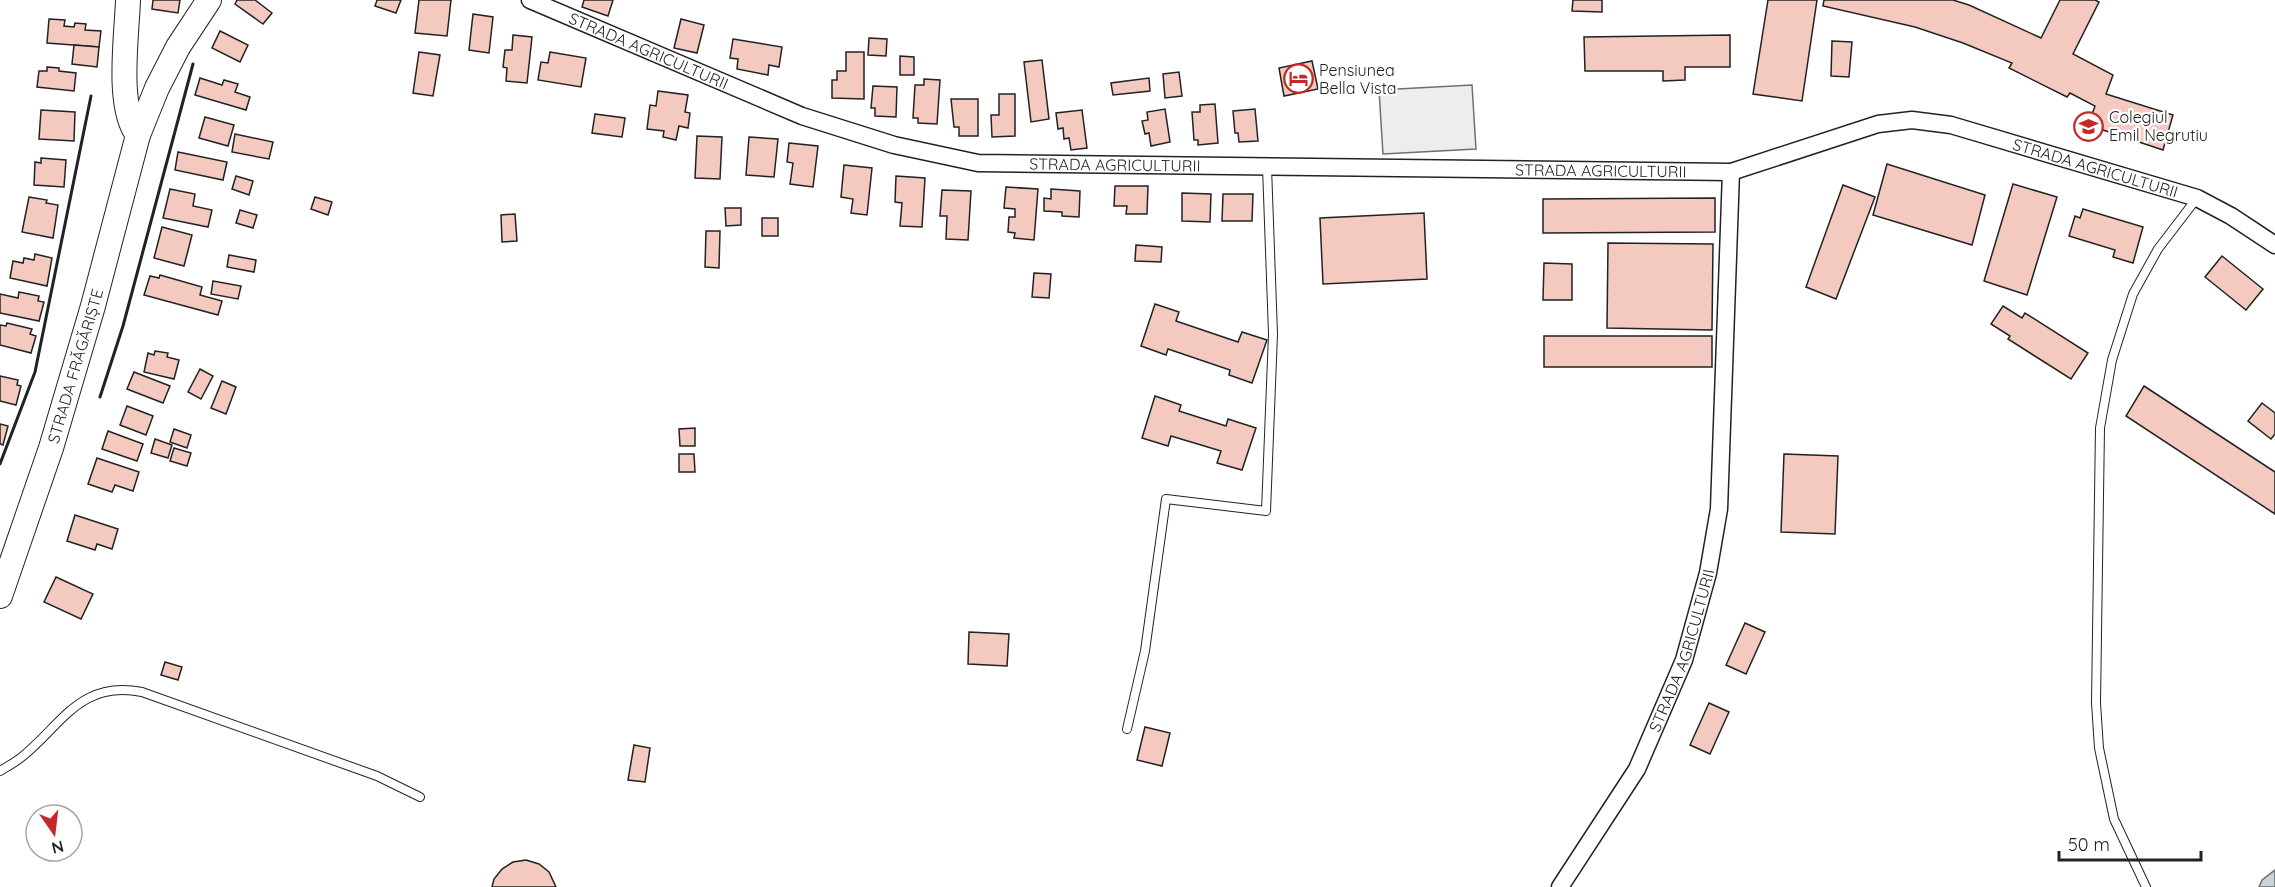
<svg xmlns="http://www.w3.org/2000/svg" width="2275" height="887" font-family="Quicksand,sans-serif">
<style>
.parking{fill:#ededed;stroke:#6f6f6f;stroke-width:1.5}
.water{fill:#c7d3dd;stroke:#6f6f6f;stroke-width:1.5}
.building{fill:#f3c9c0;stroke:#222;stroke-width:1.5}
.lines{fill:none;stroke-linecap:round;stroke-linejoin:round}
.lane-casing{stroke:#222;stroke-width:10}
.street-casing{stroke:#222;stroke-width:19}
.secondary-casing{stroke:#222;stroke-width:26}
.lane{stroke:#fff;stroke-width:8}
.street{stroke:#fff;stroke-width:16}
.secondary{stroke:#fff;stroke-width:24}
.wall{stroke:#222;stroke-width:3}
.labels{text-anchor:middle;dominant-baseline:central;stroke-width:4.5;stroke-linejoin:round;paint-order:stroke}
.street-label{font-size:16px;fill:#222;stroke:#fff}
.poi-label{font-size:16px;fill:#222;stroke:#fff;text-anchor:start}
</style>
<rect width="100%" height="100%" fill="#fff"/>
<path class="parking" d="M 1472,85 L 1476,149 L 1383,154 L 1379,90 Z"/>
<path class="water" d="M 2275,870 L 2275,887 L 2259,887 L 2262,880 Z"/>
<g class="building">
<path d="M 153,0 L 180,0 L 178,13 L 152,9 Z"/>
<path d="M 237,0 L 255,0 L 272,13 L 263,24 L 235,4 Z"/>
<path d="M 377,0 L 401,0 L 396,13 L 375,6 Z"/>
<path d="M 419,0 L 451,0 L 447,36 L 415,33 Z"/>
<path d="M 584,0 L 613,0 L 608,16 L 582,7 Z"/>
<path d="M 1573,0 L 1602,0 L 1602,12 L 1572,11 Z"/>
<path d="M 1768,0 L 1817,0 L 1802,101 L 1753,94 Z"/>
<path d="M 1824,0 L 1953,0 L 1969,5 L 2041,38 L 2060,0 L 2095,0 L 2099,2 L 2073,54 L 2113,75 L 2106,94 L 2173,115 L 2163,150 L 2088,125 L 2095,106 L 2070,93 L 2067,97 L 2009,68 L 2012,63 L 1963,43 L 1915,27 L 1823,6 Z"/>
<path d="M 473,14 L 493,17 L 489,53 L 469,50 Z"/>
<path d="M 49,19 L 65,20 L 64,26 L 74,27 L 75,23 L 86,24 L 85,30 L 101,31 L 99,47 L 47,43 Z"/>
<path d="M 681,19 L 704,25 L 697,53 L 674,48 Z"/>
<path d="M 220,31 L 248,45 L 240,62 L 212,48 Z"/>
<path d="M 513,35 L 532,37 L 527,83 L 506,81 L 507,68 L 503,67 L 505,50 L 512,50 Z"/>
<path d="M 1730,35 L 1730,67 L 1685,67 L 1685,80 L 1663,81 L 1663,71 L 1585,71 L 1584,37 Z"/>
<path d="M 869,38 L 887,39 L 886,56 L 868,55 Z"/>
<path d="M 733,39 L 782,47 L 779,67 L 769,65 L 768,75 L 737,69 L 738,59 L 730,58 Z"/>
<path d="M 1832,41 L 1852,42 L 1849,77 L 1831,76 Z"/>
<path d="M 74,45 L 99,47 L 97,67 L 72,64 Z"/>
<path d="M 419,52 L 440,55 L 433,96 L 413,93 Z"/>
<path d="M 550,52 L 586,58 L 581,87 L 538,80 L 541,62 L 548,63 Z"/>
<path d="M 846,52 L 864,52 L 864,99 L 832,98 L 832,80 L 837,80 L 837,71 L 846,71 Z"/>
<path d="M 900,56 L 914,57 L 914,75 L 900,75 Z"/>
<path d="M 1042,60 L 1049,119 L 1031,122 L 1024,62 Z"/>
<path d="M 1312,61 L 1318,89 L 1284,96 L 1279,68 Z"/>
<path d="M 47,67 L 59,68 L 59,71 L 76,73 L 74,91 L 37,87 L 39,71 L 47,71 Z"/>
<path d="M 1179,72 L 1182,96 L 1165,98 L 1163,74 Z"/>
<path d="M 200,78 L 222,85 L 224,80 L 238,84 L 235,92 L 250,97 L 246,110 L 195,95 Z"/>
<path d="M 1149,78 L 1150,91 L 1113,95 L 1111,83 Z"/>
<path d="M 924,79 L 940,80 L 937,124 L 918,123 L 918,118 L 913,118 L 915,85 L 924,85 Z"/>
<path d="M 873,86 L 897,87 L 896,117 L 875,116 L 875,108 L 871,108 Z"/>
<path d="M 658,91 L 688,95 L 685,112 L 690,113 L 688,128 L 679,126 L 676,140 L 663,137 L 664,131 L 647,129 L 650,105 L 656,106 Z"/>
<path d="M 999,94 L 1015,94 L 1015,136 L 992,137 L 991,115 L 999,115 Z"/>
<path d="M 951,99 L 978,99 L 978,136 L 959,136 L 959,127 L 954,127 Z"/>
<path d="M 1215,104 L 1218,143 L 1198,145 L 1198,140 L 1194,140 L 1192,112 L 1200,112 L 1200,105 Z"/>
<path d="M 1165,109 L 1170,142 L 1151,146 L 1149,133 L 1145,134 L 1142,121 L 1148,120 L 1147,112 Z"/>
<path d="M 1255,109 L 1258,141 L 1239,142 L 1238,133 L 1235,133 L 1233,111 Z"/>
<path d="M 41,110 L 75,112 L 74,141 L 39,139 Z"/>
<path d="M 1082,110 L 1087,148 L 1071,150 L 1069,138 L 1064,139 L 1063,128 L 1058,129 L 1056,113 Z"/>
<path d="M 595,114 L 625,118 L 622,137 L 592,133 Z"/>
<path d="M 205,117 L 234,125 L 228,146 L 199,138 Z"/>
<path d="M 235,134 L 273,142 L 269,159 L 232,152 Z"/>
<path d="M 697,136 L 722,137 L 720,179 L 695,178 Z"/>
<path d="M 749,137 L 778,139 L 774,177 L 746,175 Z"/>
<path d="M 789,143 L 818,146 L 813,187 L 790,184 L 793,163 L 787,162 Z"/>
<path d="M 178,152 L 227,162 L 223,180 L 175,170 Z"/>
<path d="M 41,158 L 66,160 L 64,187 L 34,185 L 35,162 L 41,163 Z"/>
<path d="M 1887,164 L 1985,195 L 1972,245 L 1873,215 Z"/>
<path d="M 844,165 L 872,168 L 867,215 L 851,213 L 853,199 L 841,197 Z"/>
<path d="M 236,176 L 253,181 L 249,195 L 232,189 Z"/>
<path d="M 896,176 L 925,178 L 922,227 L 900,226 L 902,203 L 895,202 Z"/>
<path d="M 2013,184 L 2057,197 L 2027,295 L 1984,281 Z"/>
<path d="M 1843,185 L 1875,197 L 1836,299 L 1806,287 Z"/>
<path d="M 1115,186 L 1148,186 L 1147,214 L 1126,214 L 1127,206 L 1114,206 Z"/>
<path d="M 1006,187 L 1038,189 L 1034,240 L 1014,238 L 1015,233 L 1008,232 L 1009,217 L 1015,217 L 1015,209 L 1004,208 Z"/>
<path d="M 170,189 L 195,194 L 193,206 L 212,210 L 208,227 L 163,218 Z"/>
<path d="M 1051,189 L 1080,191 L 1079,217 L 1062,216 L 1062,212 L 1044,211 L 1044,198 L 1051,199 Z"/>
<path d="M 942,190 L 971,191 L 968,240 L 946,239 L 947,216 L 940,216 Z"/>
<path d="M 1182,193 L 1211,194 L 1210,222 L 1182,221 Z"/>
<path d="M 1223,194 L 1253,194 L 1252,221 L 1222,221 Z"/>
<path d="M 29,197 L 47,200 L 46,203 L 58,205 L 53,238 L 22,232 Z"/>
<path d="M 315,197 L 332,202 L 328,215 L 311,209 Z"/>
<path d="M 1715,198 L 1715,232 L 1543,233 L 1543,199 Z"/>
<path d="M 725,208 L 741,208 L 741,225 L 726,226 Z"/>
<path d="M 2083,209 L 2143,227 L 2133,263 L 2113,257 L 2115,250 L 2069,236 L 2075,216 L 2080,218 Z"/>
<path d="M 240,210 L 257,215 L 253,228 L 236,223 Z"/>
<path d="M 1424,213 L 1427,279 L 1323,284 L 1320,218 Z"/>
<path d="M 515,214 L 517,241 L 502,242 L 501,215 Z"/>
<rect x="762" y="218" width="16" height="18"/>
<path d="M 162,227 L 192,235 L 184,266 L 154,258 Z"/>
<path d="M 706,231 L 720,231 L 719,268 L 705,267 Z"/>
<path d="M 1608,243 L 1713,244 L 1712,330 L 1607,328 Z"/>
<path d="M 1136,245 L 1162,247 L 1161,262 L 1135,261 Z"/>
<path d="M 35,254 L 52,258 L 47,286 L 10,278 L 13,261 L 23,263 L 24,258 L 34,260 Z"/>
<path d="M 229,255 L 256,260 L 254,272 L 227,267 Z"/>
<path d="M 2222,256 L 2263,289 L 2246,310 L 2205,277 Z"/>
<path d="M 1544,263 L 1572,264 L 1572,300 L 1543,300 Z"/>
<path d="M 1034,273 L 1051,274 L 1049,298 L 1032,297 Z"/>
<path d="M 160,275 L 202,287 L 200,295 L 222,301 L 218,315 L 144,295 L 150,276 L 159,278 Z"/>
<path d="M 213,281 L 241,286 L 238,299 L 211,294 Z"/>
<path d="M 19,292 L 39,296 L 38,301 L 44,302 L 39,321 L 0,313 L 0,294 L 18,298 Z"/>
<path d="M 1155,304 L 1179,312 L 1176,321 L 1238,342 L 1242,332 L 1267,340 L 1252,383 L 1229,375 L 1230,370 L 1168,349 L 1166,355 L 1141,346 Z"/>
<path d="M 2003,306 L 2022,318 L 2025,313 L 2088,353 L 2071,379 L 2008,339 L 2010,336 L 1991,324 Z"/>
<path d="M 7,323 L 32,329 L 30,334 L 36,336 L 31,353 L 0,345 L 0,325 L 6,326 Z"/>
<rect x="1544" y="336" width="168" height="31"/>
<path d="M 155,351 L 168,353 L 167,357 L 179,360 L 174,379 L 144,372 L 148,353 L 154,355 Z"/>
<path d="M 200,369 L 213,376 L 201,399 L 188,392 Z"/>
<path d="M 134,372 L 170,386 L 163,403 L 127,389 Z"/>
<path d="M 0,376 L 18,380 L 17,385 L 21,386 L 16,405 L 0,401 Z"/>
<path d="M 222,381 L 236,387 L 226,414 L 211,408 Z"/>
<path d="M 2144,386 L 2275,472 L 2275,514 L 2126,416 Z"/>
<path d="M 1155,396 L 1181,405 L 1179,411 L 1226,426 L 1228,419 L 1256,428 L 1242,470 L 1217,463 L 1221,451 L 1171,436 L 1168,446 L 1142,438 Z"/>
<path d="M 2262,403 L 2275,413 L 2275,434 L 2271,439 L 2248,421 Z"/>
<path d="M 127,406 L 153,416 L 146,435 L 120,425 Z"/>
<path d="M 0,424 L 8,426 L 3,445 L 0,444 Z"/>
<path d="M 695,428 L 695,446 L 680,446 L 679,429 Z"/>
<path d="M 174,429 L 191,435 L 187,448 L 170,442 Z"/>
<path d="M 108,431 L 143,444 L 137,461 L 102,449 Z"/>
<path d="M 155,439 L 172,445 L 168,458 L 151,453 Z"/>
<path d="M 174,448 L 191,453 L 187,466 L 170,461 Z"/>
<path d="M 679,454 L 694,454 L 695,472 L 679,472 Z"/>
<path d="M 1784,454 L 1838,456 L 1835,534 L 1781,532 Z"/>
<path d="M 97,458 L 139,472 L 133,491 L 115,485 L 112,492 L 88,484 Z"/>
<path d="M 75,515 L 118,529 L 112,549 L 97,544 L 95,550 L 67,541 Z"/>
<path d="M 56,577 L 93,594 L 81,619 L 44,602 Z"/>
<path d="M 1745,623 L 1765,632 L 1746,674 L 1726,665 Z"/>
<path d="M 969,632 L 1009,634 L 1007,666 L 968,664 Z"/>
<path d="M 165,662 L 182,667 L 178,680 L 161,675 Z"/>
<path d="M 1709,703 L 1729,712 L 1710,754 L 1690,745 Z"/>
<path d="M 1145,727 L 1170,733 L 1162,766 L 1137,760 Z"/>
<path d="M 634,745 L 650,748 L 645,782 L 628,780 Z"/>
<path d="M 526,860 L 539,864 L 549,872 L 556,887 L 492,887 L 494,879 L 502,869 L 513,862 Z"/>
</g>
<g class="lines">
<defs>
<g id="lane">
<path d="M 1127,729 L 1145,651 L 1166,499 L 1266,511 L 1273,334 L 1267,167"/>
<path d="M 0,771 C 8,766 16,762 23,756 C 63,723 81,680 142,692 L 377,776 L 420,797"/>
<path d="M 2146,887 L 2114,819 L 2099,748 L 2096,703 L 2100,428 L 2112,360 L 2133,294 L 2158,249 L 2197,198"/>
</g>
<g id="street">
<path id="s1" d="M 530,0 L 802,116 L 894,145 L 978,163 L 1731,172 L 1878,124 L 1912,120 L 1951,125 L 2197,198 L 2231,216 L 2275,245"/>
<path id="s2" d="M 1560,887 L 1637,769 L 1684,660 L 1708,573 L 1719,509 L 1731,172"/>
</g>
<g id="secondary">
<path d="M 128,0 C 127,34 116,108 138,135"/>
<path id="s3" d="M 0,596 L 51,448 L 93,306 L 138,135 L 157,88 L 178,47 L 209,0"/>
</g>
</defs>
<use href="#lane" class="lane-casing"/>
<use href="#street" class="street-casing"/>
<use href="#secondary" class="secondary-casing"/>
<use href="#lane" class="lane"/>
<use href="#street" class="street"/>
<use href="#secondary" class="secondary"/>
<g class="wall">
<path d="M 100,397 L 123,326 L 193,64"/>
<path d="M 0,464 L 35,372 L 91,96"/>
</g>
</g>
<defs>
<symbol id="hotel-ring" viewBox="-11 -11 22 22"><circle r="9.5" fill="#fff" stroke="#c62828" stroke-width="1.5"/><path d="M-6-4.5h1.5V1H6V5H4.5V3h-9V5H-6ZM-4 0a1.8 1.8 0 1 1 3.6 0ZM.5 0V-2.5h3Q6-2.5 6 0Z" fill="#c62828"/></symbol>
<symbol id="school-ring" viewBox="-11 -11 22 22"><circle r="9.5" fill="#fff" stroke="#c62828" stroke-width="1.5"/><path d="M0-5L7-2L0 1L-7-2ZM-4 1L0 2.5L4 1V4Q0 6-4 4Z" fill="#c62828"/></symbol>
</defs>
<g fill-rule="evenodd">
<use href="#hotel-ring" x="1282" y="62" width="33" height="33"/>
<use href="#school-ring" x="2072" y="110" width="33" height="33"/>
</g>
<g class="labels">
<g class="street-label">
<text stroke="none"><textPath href="#s1" startOffset="129">STRADA AGRICULTURII</textPath></text>
<text stroke="none"><textPath href="#s1" startOffset="615">STRADA AGRICULTURII</textPath></text>
<text stroke="none"><textPath href="#s1" startOffset="1610">STRADA AGRICULTURII</textPath></text>
<text stroke="none"><textPath href="#s1" startOffset="1101">STRADA AGRICULTURII</textPath></text>
<text stroke="none"><textPath href="#s3" startOffset="242">STRADA FRĂGĂRIȘTE</textPath></text>
<text stroke="none"><textPath href="#s2" startOffset="268">STRADA AGRICULTURII</textPath></text>
</g>
<g class="poi-label">
<text x="1319" y="70">Pensiunea<tspan x="1319" dy="18">Bella Vista</tspan></text>
<text x="2109" y="117">Colegiul<tspan x="2109" dy="18">Emil Negrutiu</tspan></text>
</g>
</g>
<g transform="translate(54 833) rotate(166)"><circle r="28" fill="#ffffff" stroke="#a7a7a7" stroke-width="1.5"/>
<path d="M0-4.5L10 22L0 15L-10 22Z" fill="#c62828"/>
<text y="-9" font-size="16" font-weight="bold" text-anchor="middle" fill="#222222">N</text>
</g>
<path d="M2059 851v9h142v-9" fill="none" stroke="#222222" stroke-width="3"/>
<text x="2068" y="851" font-size="18" fill="#222222" stroke="#ffffff" stroke-width="4.5" paint-order="stroke">50 m</text>
</svg>
